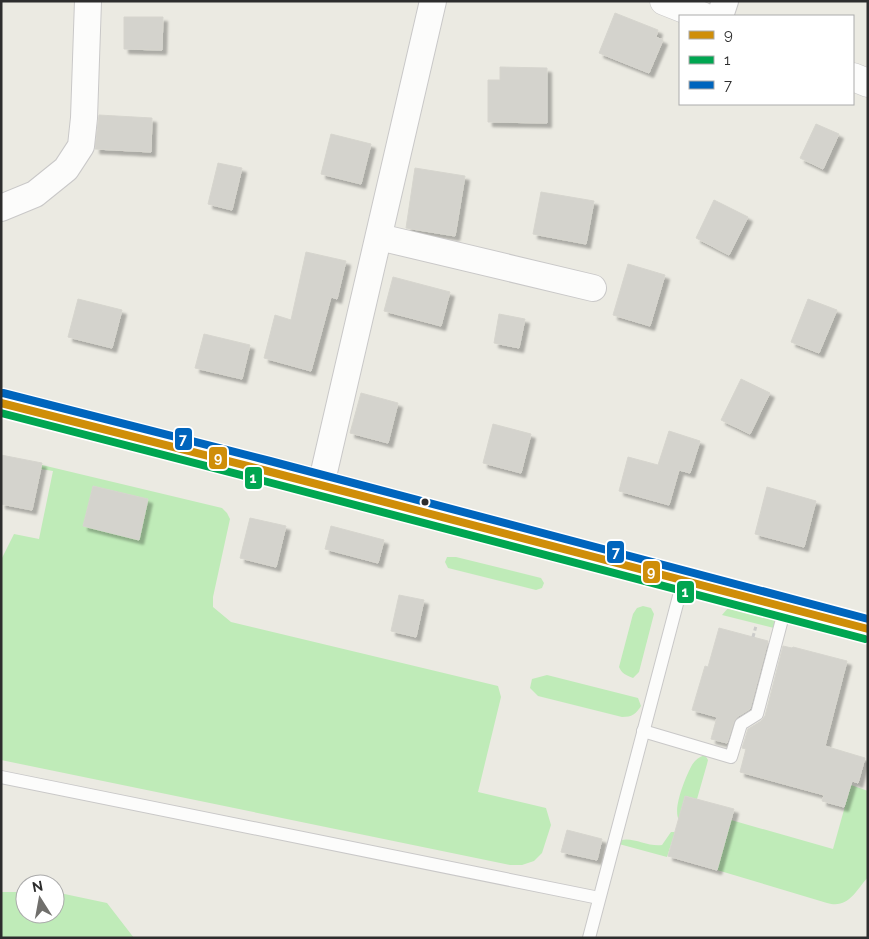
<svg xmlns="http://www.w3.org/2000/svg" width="869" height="939" font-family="Raleway,sans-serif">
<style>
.green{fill:#bfebb8}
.building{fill:#d4d3cd;stroke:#d6d5ce;filter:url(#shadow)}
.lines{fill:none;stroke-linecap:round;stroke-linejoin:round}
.service-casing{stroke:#c9c8c8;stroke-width:14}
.minor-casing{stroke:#c9c8c8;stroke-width:28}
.tertiary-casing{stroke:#c9c8c8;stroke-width:29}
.path{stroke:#ccccca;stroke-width:3;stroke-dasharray:4 2.5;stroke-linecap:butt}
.service{stroke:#fcfcfb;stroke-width:12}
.minor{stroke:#fcfcfb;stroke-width:26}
.tertiary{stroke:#fcfcfb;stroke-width:28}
.bus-1-casing{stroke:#fff;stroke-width:11}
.bus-2-casing{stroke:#fff;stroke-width:11}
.bus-3-casing{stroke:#fff;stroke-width:11}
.bus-1{stroke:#cf8e09;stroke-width:8}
.bus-2{stroke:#00a651;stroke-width:8}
.bus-3{stroke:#0065bd;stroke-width:8}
.bus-dot{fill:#2d2d2d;stroke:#fff;stroke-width:2}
.line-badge{stroke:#fff;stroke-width:2}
.badge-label{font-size:14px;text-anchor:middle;font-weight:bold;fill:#fff}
</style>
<defs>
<filter id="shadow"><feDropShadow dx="4.5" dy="4.5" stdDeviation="1" flood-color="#0004"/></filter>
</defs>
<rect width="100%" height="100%" fill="#ebeae2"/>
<g class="green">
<path d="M 42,465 L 222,508 L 227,513 L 230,519 L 213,597 L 213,607 L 231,622 L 498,686 L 501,697 L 478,792 L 546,808 L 551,825 L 542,853 L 534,861 L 522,865 L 510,865 L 1,760 L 1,560 L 14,534 L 39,539 L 53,471 L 41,469 Z"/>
<path d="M 447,557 L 456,557 L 541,578 L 544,583 L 542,588 L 536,590 L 448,568 L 445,562 Z"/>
<path d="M 643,606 L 651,608 L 654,614 L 639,672 L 633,678 C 626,675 622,674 619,667 L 633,614 L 637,608 Z"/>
<path d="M 733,606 L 777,617 L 774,628 L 722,615 L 728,608 Z"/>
<path d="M 547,675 L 638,698 L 641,706 C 636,714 632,717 622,717 L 538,696 L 530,688 L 532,679 Z"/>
<path d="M 705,755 L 708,760 L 707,764 L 697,799 L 685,796 L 679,820 C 672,809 686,776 692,765 C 695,760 699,757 705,755 Z"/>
<path d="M 851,785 L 868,791 L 868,877 C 855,892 848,909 827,903 L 717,870 L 731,820 L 833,849 Z"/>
<path d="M 671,832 L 675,832 L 667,857 L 619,844 L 621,840 C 634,837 648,847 662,845 Z"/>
<path d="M 1,892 L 25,892 L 25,914 L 55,914 L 55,892 L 107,903 L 134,938 L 1,938 Z"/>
</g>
<g class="building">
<path d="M 615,13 L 658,30 L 656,37 L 663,40 L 649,73 L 599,53 Z"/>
<path d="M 124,17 L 163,17 L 162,50 L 124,49 Z"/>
<path d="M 500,67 L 547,68 L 547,123 L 488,122 L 488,80 L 500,80 Z"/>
<path d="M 99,115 L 152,118 L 151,152 L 95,149 Z"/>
<path d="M 816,124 L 839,134 L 823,169 L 800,158 Z"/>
<path d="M 331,134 L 371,144 L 361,184 L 321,174 Z"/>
<path d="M 218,163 L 242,168 L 232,210 L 208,204 Z"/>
<path d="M 415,168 L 465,176 L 455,236 L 406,228 Z"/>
<path d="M 541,192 L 594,201 L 586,244 L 533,234 Z"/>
<path d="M 714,200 L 748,217 L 729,255 L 696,238 Z"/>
<path d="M 306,252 L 346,261 L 337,299 L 331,297 L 311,371 L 264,358 L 275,315 L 291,320 Z"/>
<path d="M 628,264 L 665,275 L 650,326 L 613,315 Z"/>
<path d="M 393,277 L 450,292 L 441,326 L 384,311 Z"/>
<path d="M 78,299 L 122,310 L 112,348 L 68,337 Z"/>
<path d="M 808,299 L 837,310 L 819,353 L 791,342 Z"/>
<path d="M 499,314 L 525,319 L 519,348 L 494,343 Z"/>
<path d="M 204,334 L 250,345 L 242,379 L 195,368 Z"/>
<path d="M 741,379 L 770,393 L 750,434 L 721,420 Z"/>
<path d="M 361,393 L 398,403 L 388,443 L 350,433 Z"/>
<path d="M 493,424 L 531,434 L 521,473 L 483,463 Z"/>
<path d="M 669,431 L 700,441 L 690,473 L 679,470 L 669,505 L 619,491 L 628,457 L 658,465 Z"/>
<path d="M 1,455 L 42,463 L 32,510 L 1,504 Z"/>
<path d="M 93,486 L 148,499 L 139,540 L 83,526 Z"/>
<path d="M 767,487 L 816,501 L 804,547 L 755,534 Z"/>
<path d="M 250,518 L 286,526 L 276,567 L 240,558 Z"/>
<path d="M 331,526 L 384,540 L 378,563 L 325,549 Z"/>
<path d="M 399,595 L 424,600 L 416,637 L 391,631 Z"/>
<path d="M 719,628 L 768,641 L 750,709 L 737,717 L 734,721 L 727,743 L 711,739 L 717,717 L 692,710 L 705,666 L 708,667 Z"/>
<path d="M 783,646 L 792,648 L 793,647 L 847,661 L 825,746 L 865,758 L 858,783 L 852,781 L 844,807 L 822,801 L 824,795 L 740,772 L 746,749 L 742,748 L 748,729 L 761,721 L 765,716 Z"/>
<path d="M 685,796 L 734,809 L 717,870 L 668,856 Z"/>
<path d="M 567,830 L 602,839 L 597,860 L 561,852 Z"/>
</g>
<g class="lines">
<defs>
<g id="service">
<path d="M 643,731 L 731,757 L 741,724 L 757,714 L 785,608"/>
<path d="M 1,777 L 599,898"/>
<path d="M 589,938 L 683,581"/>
</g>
<g id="minor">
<path d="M 720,16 L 725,1"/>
<path d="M 1,208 L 35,194 L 66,169 L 81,146 L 84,118 L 88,1"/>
<path d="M 379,237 L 593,288"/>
<path d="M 321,485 L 433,1"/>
</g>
<g id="tertiary">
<path d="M 664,1 L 702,16"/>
<path d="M 853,77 L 868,83"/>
</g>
</defs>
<use href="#service" class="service-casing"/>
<use href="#minor" class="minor-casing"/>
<use href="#tertiary" class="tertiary-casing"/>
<path class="path" d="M 753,637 L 756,626"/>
<use href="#service" class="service"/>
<use href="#minor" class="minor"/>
<use href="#tertiary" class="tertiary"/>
<defs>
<path id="bus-1" d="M 1,403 L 267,471 L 868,629"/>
<path id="bus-2" d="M 1,413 L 264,481 L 865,639"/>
<path id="bus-3" d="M 3,393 L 270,461 L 868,619"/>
</defs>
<use href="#bus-1" class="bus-1-casing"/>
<use href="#bus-2" class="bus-2-casing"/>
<use href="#bus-3" class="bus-3-casing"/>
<use href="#bus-1" class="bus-1"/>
<use href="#bus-2" class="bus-2"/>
<use href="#bus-3" class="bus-3"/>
</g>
<circle class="bus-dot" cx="425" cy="502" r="4.5"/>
<g class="line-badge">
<rect x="174" y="427" width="19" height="24" rx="5" fill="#0065bd"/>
<rect x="208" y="446" width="20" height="24" rx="5" fill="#cf8e09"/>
<rect x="244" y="466" width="19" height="24" rx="5" fill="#00a651"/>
<rect x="606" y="540" width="19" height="24" rx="5" fill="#0065bd"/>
<rect x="642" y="560" width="19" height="24" rx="5" fill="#cf8e09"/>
<rect x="676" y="580" width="19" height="24" rx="5" fill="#00a651"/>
</g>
<g class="badge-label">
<text x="183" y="444">7</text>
<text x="218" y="463">9</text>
<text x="253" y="483">1</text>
<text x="616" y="557">7</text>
<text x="651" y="577">9</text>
<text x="685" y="597">1</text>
</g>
<rect width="869" height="939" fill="none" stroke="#2d2d2d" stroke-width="5"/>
<rect x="679" y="15" width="175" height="90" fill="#ffffff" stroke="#ababab"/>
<rect x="689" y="31" width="25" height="8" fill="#cf8e09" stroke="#ababab"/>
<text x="724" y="40" font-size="15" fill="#2d2d2d">9</text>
<rect x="689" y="56" width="25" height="8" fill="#00a651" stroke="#ababab"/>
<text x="724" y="65" font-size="15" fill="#2d2d2d">1</text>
<rect x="689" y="81" width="25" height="8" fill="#0065bd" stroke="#ababab"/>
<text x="724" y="90" font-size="15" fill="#2d2d2d">7</text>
<g transform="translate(40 899) rotate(349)"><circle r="24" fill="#ffffff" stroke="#ababab"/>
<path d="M0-4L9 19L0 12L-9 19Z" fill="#706f6c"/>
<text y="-8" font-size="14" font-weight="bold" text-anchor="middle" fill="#2d2d2d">N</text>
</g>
</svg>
